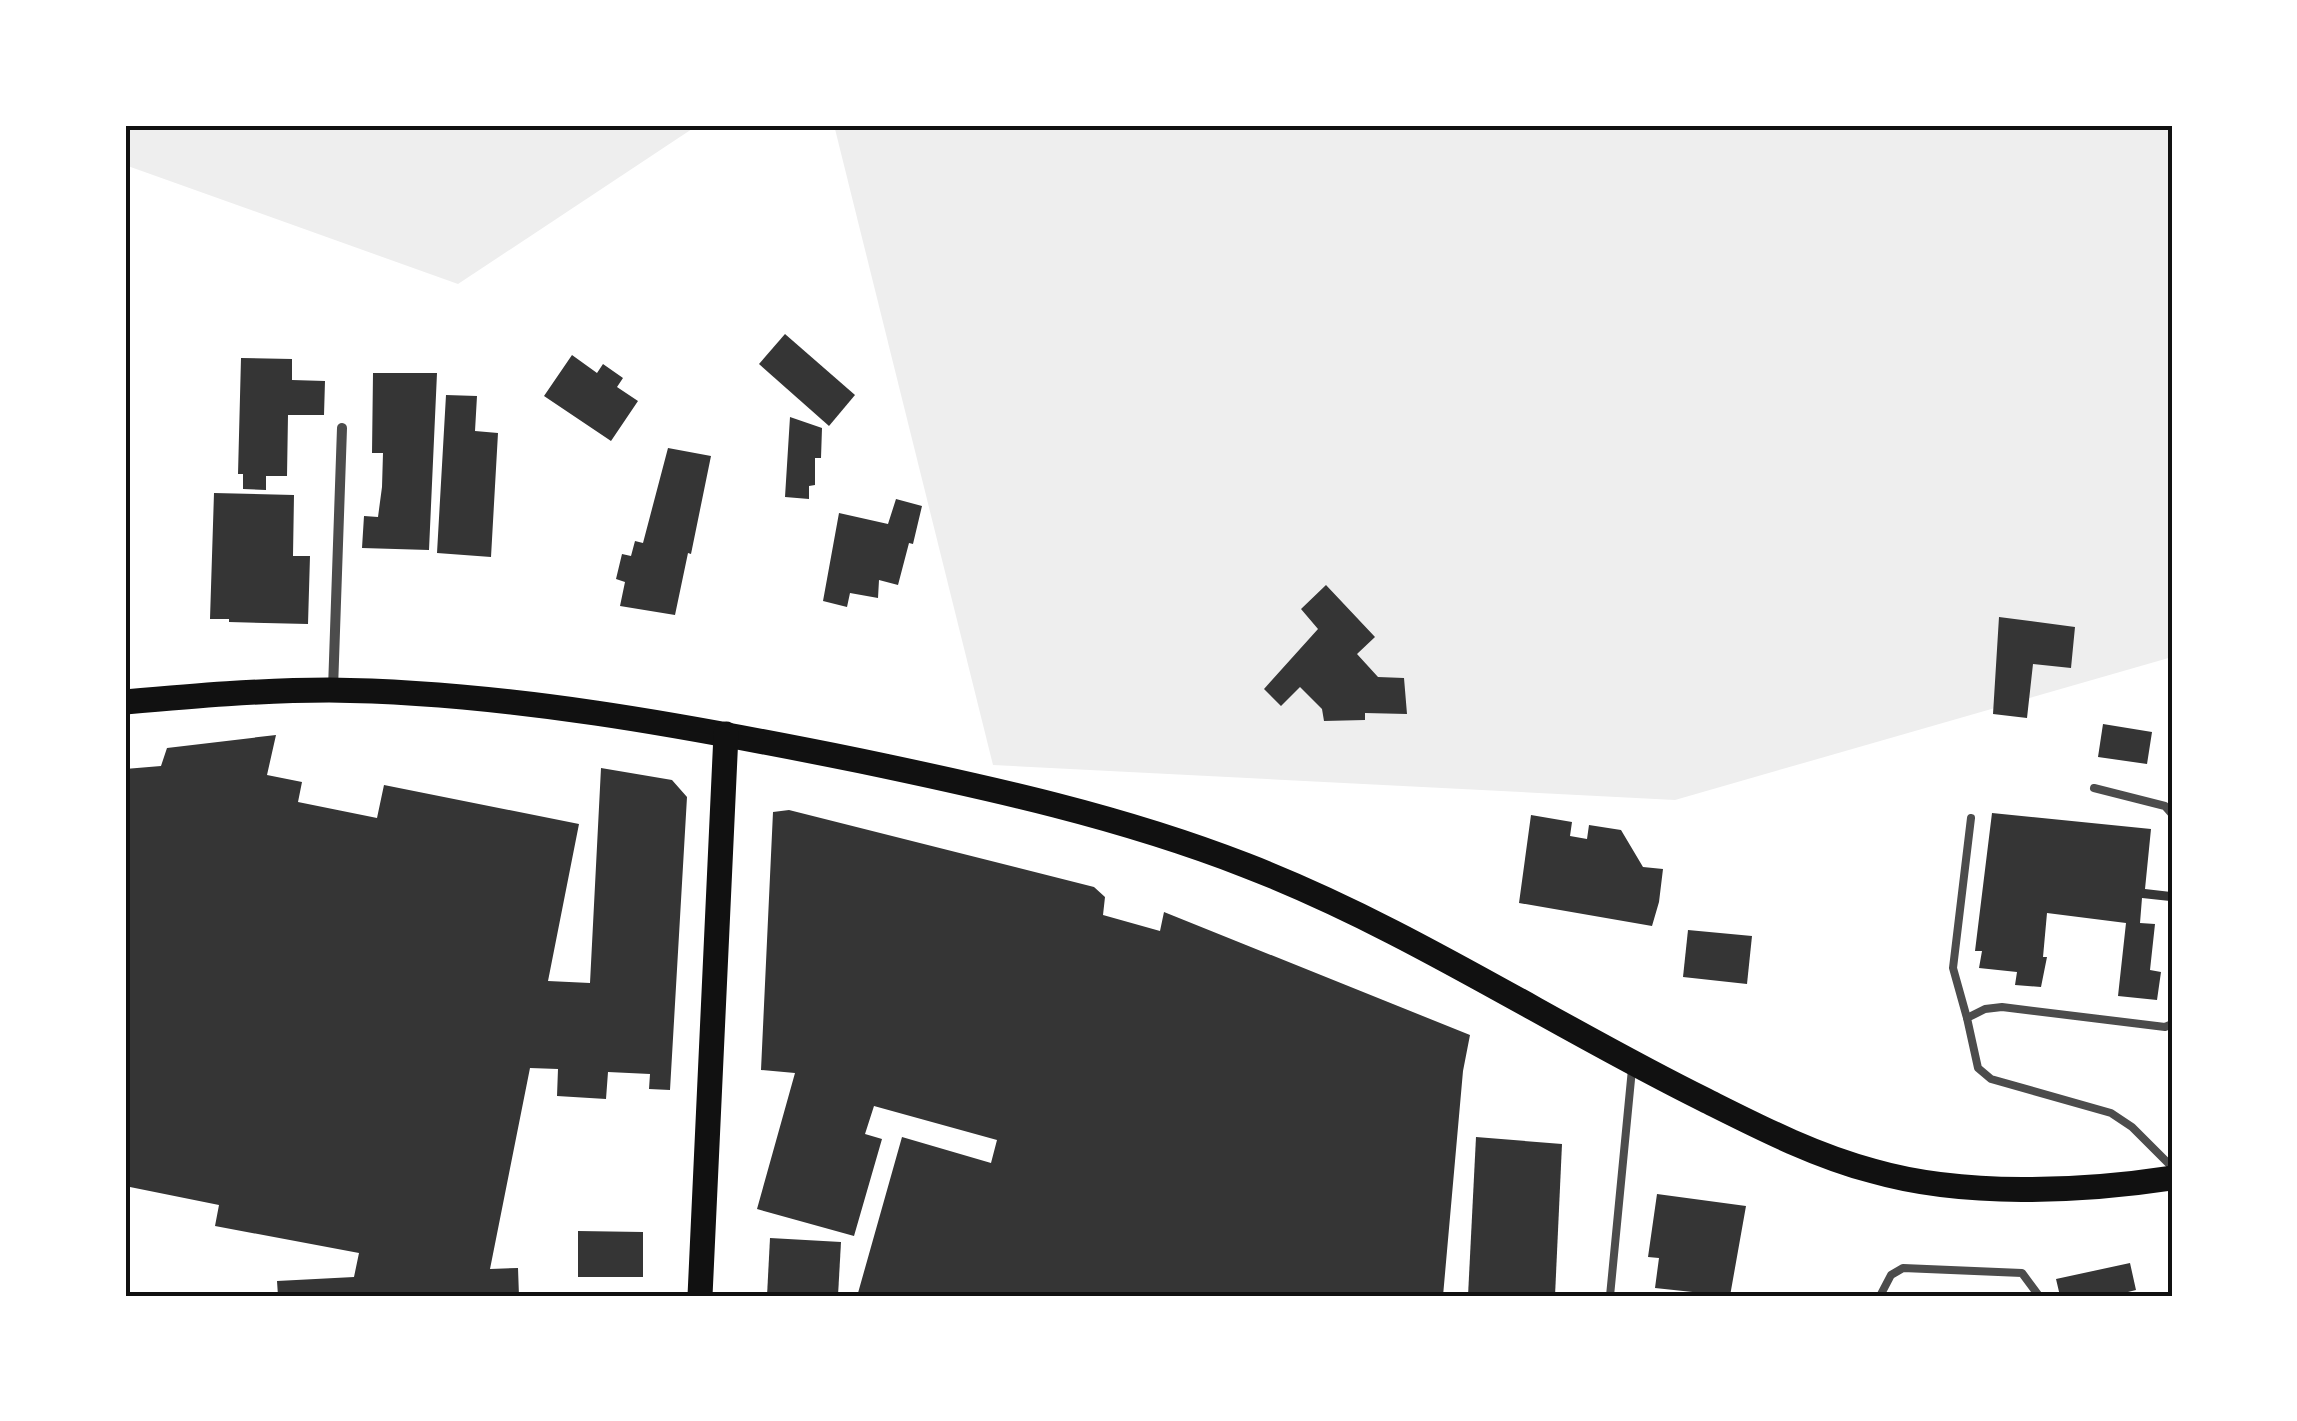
<svg xmlns="http://www.w3.org/2000/svg" width="2297" height="1421" font-family="'Times New Roman',serif">
<style>
.green{fill:#eee}
.building{fill:#353535}
.lines{fill:none;stroke-linecap:round;stroke-linejoin:round}
.service{stroke:#4c4c4c;stroke-width:8}
.minor{stroke:#4c4c4c;stroke-width:10}
.primary{stroke:#111;stroke-width:25}
.neatline{fill:none;stroke:#111;stroke-width:4}
</style>
<rect width="100%" height="100%" fill="#fff"/>
<g class="green">
<path d="M 125,125 L 698,125 L 458,284 L 125,165 Z"/>
<path d="M 834,125 L 2172,125 L 2172,657 L 1675,800 L 993,765 Z"/>
</g>
<g class="building">
<path d="M 785,334 L 855,395 L 829,426 L 759,364 Z"/>
<path d="M 572,355 L 597,373 L 603,364 L 623,378 L 617,387 L 638,401 L 611,441 L 544,396 Z"/>
<path d="M 241,358 L 292,359 L 292,380 L 325,381 L 324,415 L 288,415 L 287,476 L 266,476 L 266,490 L 243,489 L 243,474 L 238,474 Z"/>
<path d="M 373,373 L 437,373 L 429,550 L 362,548 L 364,516 L 378,517 L 382,487 L 383,453 L 372,453 Z"/>
<path d="M 446,395 L 477,396 L 475,431 L 498,433 L 491,557 L 437,553 Z"/>
<path d="M 790,417 L 822,428 L 821,458 L 815,458 L 815,485 L 809,486 L 809,499 L 785,497 Z"/>
<path d="M 668,448 L 711,456 L 691,554 L 688,553 L 675,615 L 620,606 L 625,582 L 616,579 L 622,554 L 631,556 L 635,541 L 643,543 Z"/>
<path d="M 214,493 L 294,495 L 293,556 L 310,556 L 308,624 L 229,622 L 229,619 L 210,619 Z"/>
<path d="M 896,499 L 922,506 L 913,544 L 909,543 L 898,585 L 879,580 L 878,598 L 850,593 L 847,607 L 823,601 L 839,513 L 888,524 Z"/>
<path d="M 1326,585 L 1375,637 L 1357,654 L 1378,677 L 1404,678 L 1407,714 L 1365,713 L 1365,720 L 1324,721 L 1322,709 L 1300,687 L 1281,706 L 1264,689 L 1318,629 L 1301,609 Z"/>
<path d="M 1999,617 L 2075,627 L 2071,668 L 2033,664 L 2027,718 L 1993,714 Z"/>
<path d="M 2103,724 L 2152,732 L 2147,764 L 2098,757 Z"/>
<path d="M 276,735 L 267,775 L 302,782 L 298,802 L 377,818 L 384,785 L 579,824 L 548,981 L 590,983 L 601,768 L 672,780 L 687,797 L 670,1090 L 649,1089 L 650,1074 L 608,1072 L 606,1099 L 557,1096 L 558,1069 L 530,1068 L 490,1269 L 518,1268 L 519,1296 L 278,1296 L 277,1281 L 354,1277 L 359,1253 L 215,1226 L 219,1205 L 125,1186 L 125,769 L 161,766 L 167,748 Z"/>
<path d="M 789,810 L 1094,887 L 1105,897 L 1103,915 L 1160,931 L 1164,912 L 1470,1035 L 1463,1071 L 1443,1296 L 1204,1296 L 1192,1292 L 1191,1296 L 870,1296 L 858,1293 L 902,1137 L 991,1163 L 997,1140 L 874,1106 L 865,1134 L 882,1139 L 854,1236 L 757,1209 L 795,1073 L 761,1070 L 773,812 Z"/>
<path d="M 1992,813 L 2151,829 L 2145,889 L 2171,892 L 2170,901 L 2142,898 L 2140,923 L 2155,924 L 2150,970 L 2161,972 L 2157,1000 L 2118,996 L 2126,923 L 2047,913 L 2043,957 L 2047,957 L 2041,987 L 2015,985 L 2017,972 L 1979,968 L 1982,951 L 1975,951 Z"/>
<path d="M 1531,815 L 1572,822 L 1570,836 L 1587,839 L 1589,825 L 1621,830 L 1643,867 L 1663,869 L 1659,902 L 1652,926 L 1519,903 Z"/>
<path d="M 1688,930 L 1752,936 L 1747,984 L 1683,977 Z"/>
<path d="M 1476,1137 L 1562,1144 L 1555,1296 L 1468,1296 Z"/>
<path d="M 1657,1194 L 1746,1206 L 1730,1296 L 1655,1288 L 1659,1258 L 1648,1257 Z"/>
<path d="M 578,1231 L 643,1232 L 643,1277 L 578,1277 Z"/>
<path d="M 770,1238 L 841,1242 L 838,1296 L 767,1296 Z"/>
<path d="M 2130,1263 L 2136,1290 L 2128,1292 L 2129,1296 L 2060,1296 L 2056,1279 Z"/>
</g>
<g class="lines">
<g class="service">
<path d="M 2094,788 L 2165,806 L 2172,814"/>
<path d="M 1967,1018 L 1953,968 L 1971,818"/>
<path d="M 2172,1024 L 2165,1027 L 2002,1007 L 1985,1009 L 1967,1018 L 1978,1068 L 1991,1079 L 2111,1113 L 2132,1127 L 2172,1167"/>
<path d="M 1610,1296 L 1632,1069"/>
<path d="M 1880,1296 L 1891,1275 L 1903,1268 L 2022,1273 L 2039,1296"/>
</g>
<path class="minor" d="M 333,689 L 342,428"/>
<g class="primary">
<path d="M 125,702 C 193,696 261,690 329,690 C 506,692 688,726 861,761 C 990,788 1122,817 1245,865 C 1406,927 1551,1024 1705,1100 C 1759,1127 1813,1155 1873,1171 C 1963,1197 2080,1192 2172,1178"/>
<path d="M 700,1296 L 726,734"/>
</g>
</g>
<rect width="2297" height="1421" fill="none" stroke="#ffffff" stroke-width="255"/>
<rect x="128" y="128" width="2042" height="1166" class="neatline"/>
</svg>
